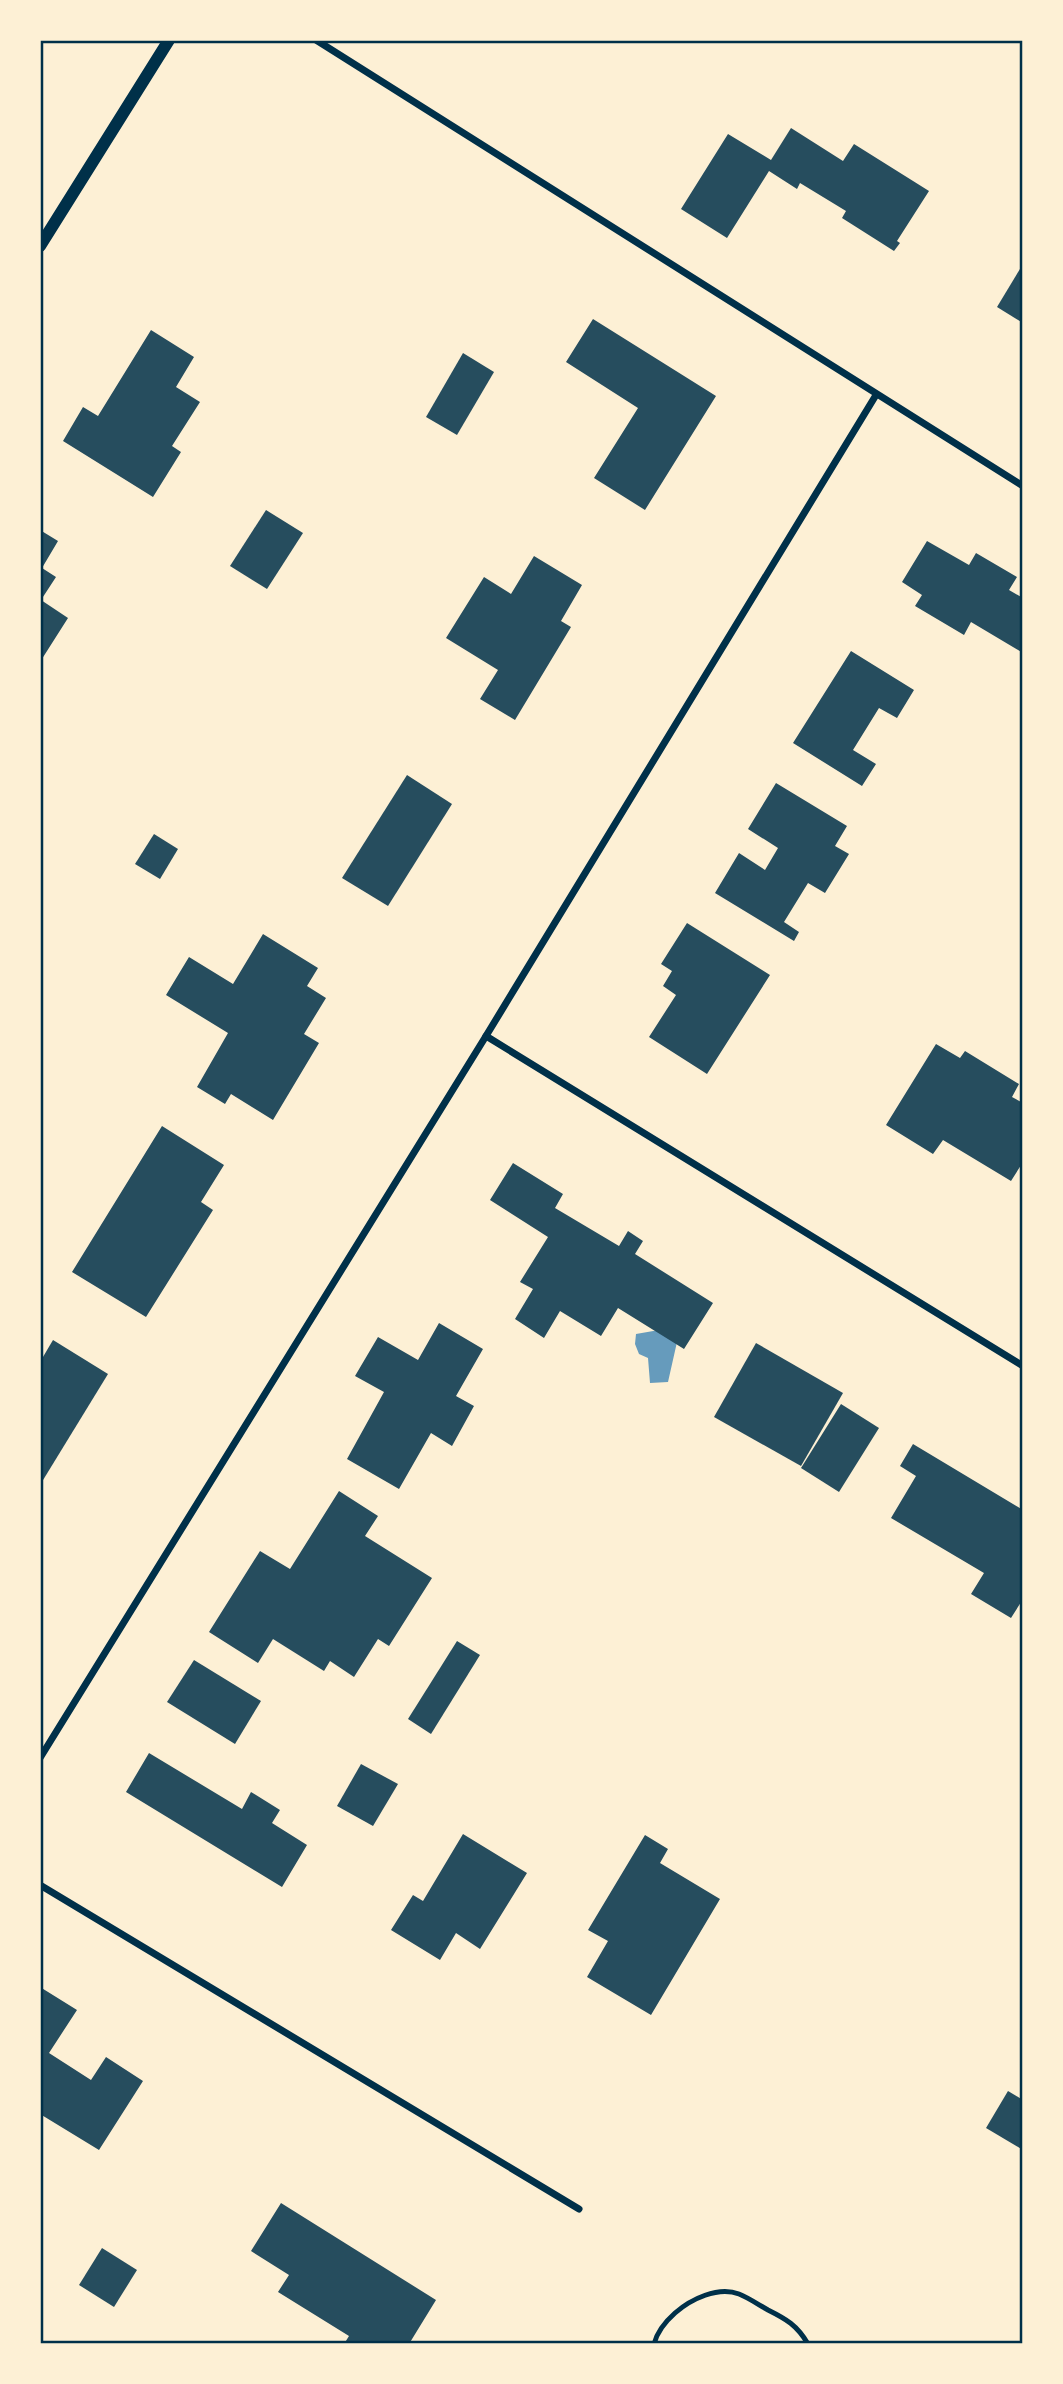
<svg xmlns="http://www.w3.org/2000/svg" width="1063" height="2384" font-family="Roboto,sans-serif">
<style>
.water{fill:#669bbc}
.building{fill:#264d5e}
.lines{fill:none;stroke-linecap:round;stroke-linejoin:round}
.service{stroke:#003049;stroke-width:5}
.minor{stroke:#003049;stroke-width:7}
.tertiary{stroke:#003049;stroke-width:12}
.neatline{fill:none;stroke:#003049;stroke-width:2.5}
</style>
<rect width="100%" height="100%" fill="#fdf0d5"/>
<path class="water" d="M 659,1330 L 677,1342 L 668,1382 L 650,1383 L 648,1358 L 639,1354 L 635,1344 L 636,1334 Z"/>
<g class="building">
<path d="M 791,128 L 843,161 L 854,144 L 929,191 L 897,241 L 900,243 L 894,251 L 842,218 L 846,211 L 800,183 L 797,189 L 769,171 L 727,238 L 681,209 L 728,134 L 771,160 Z"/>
<path d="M 1023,264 L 1023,323 L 997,307 Z"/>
<path d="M 593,319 L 716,396 L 645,510 L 594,478 L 638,408 L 566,362 Z"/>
<path d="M 151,330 L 194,357 L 176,387 L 200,402 L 172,446 L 181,452 L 153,497 L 63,441 L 83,407 L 98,416 Z"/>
<path d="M 463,353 L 494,372 L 457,435 L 426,417 Z"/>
<path d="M 266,510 L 303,533 L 267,589 L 230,566 Z"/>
<path d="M 40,530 L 58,541 L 42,568 L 56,577 L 41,600 L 68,618 L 40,662 Z"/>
<path d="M 927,541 L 969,565 L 976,553 L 1017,577 L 1009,590 L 1023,598 L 1023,653 L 971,622 L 964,635 L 915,606 L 922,595 L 902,582 Z"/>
<path d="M 534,556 L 582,585 L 561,621 L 571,627 L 515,720 L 480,699 L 498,670 L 446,638 L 484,577 L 511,594 Z"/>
<path d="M 851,651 L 914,690 L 897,718 L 879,708 L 853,750 L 876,764 L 862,786 L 793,743 Z"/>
<path d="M 407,775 L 452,804 L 388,906 L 342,878 Z"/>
<path d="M 776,783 L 847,826 L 835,846 L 849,854 L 825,893 L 808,883 L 784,922 L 799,932 L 794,941 L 715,893 L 739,853 L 765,870 L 778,848 L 748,829 Z"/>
<path d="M 154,834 L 178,849 L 160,879 L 135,864 Z"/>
<path d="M 687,923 L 770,975 L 707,1074 L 649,1037 L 676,995 L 663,986 L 672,971 L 661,964 Z"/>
<path d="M 263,934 L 318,968 L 307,986 L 326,998 L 304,1034 L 319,1043 L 273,1120 L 231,1094 L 225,1104 L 197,1087 L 228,1033 L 166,995 L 189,957 L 233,984 Z"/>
<path d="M 936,1044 L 960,1058 L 965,1051 L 1019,1084 L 1012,1097 L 1023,1103 L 1023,1162 L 1011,1181 L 943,1140 L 933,1154 L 886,1125 Z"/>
<path d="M 162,1126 L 224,1165 L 201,1202 L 213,1210 L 146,1317 L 72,1272 Z"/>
<path d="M 513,1163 L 563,1194 L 555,1208 L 619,1246 L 628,1231 L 643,1241 L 635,1254 L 713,1303 L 684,1349 L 618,1308 L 601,1336 L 560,1311 L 544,1338 L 515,1319 L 533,1289 L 520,1282 L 548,1237 L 490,1200 Z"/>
<path d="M 439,1323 L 483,1349 L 456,1396 L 474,1406 L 452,1446 L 431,1433 L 399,1489 L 347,1459 L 384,1392 L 355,1376 L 378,1337 L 418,1360 Z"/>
<path d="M 53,1340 L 108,1374 L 40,1485 L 40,1362 Z"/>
<path d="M 756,1343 L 843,1393 L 801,1466 L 714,1417 Z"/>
<path d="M 841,1404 L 879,1428 L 839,1492 L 801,1468 Z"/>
<path d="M 913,1444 L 1023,1510 L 1023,1599 L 1011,1618 L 971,1594 L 984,1573 L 891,1518 L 916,1476 L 900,1466 Z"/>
<path d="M 339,1491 L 378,1516 L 365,1536 L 432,1578 L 389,1646 L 378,1639 L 354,1677 L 330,1661 L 324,1671 L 273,1639 L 258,1663 L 209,1632 L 260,1551 L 290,1569 Z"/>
<path d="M 457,1641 L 480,1655 L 431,1734 L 408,1719 Z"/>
<path d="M 194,1660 L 261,1701 L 235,1744 L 167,1702 Z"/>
<path d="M 149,1753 L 242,1809 L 251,1792 L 280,1810 L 272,1823 L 307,1845 L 282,1887 L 126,1792 Z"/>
<path d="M 361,1764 L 398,1784 L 373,1826 L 337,1806 Z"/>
<path d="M 463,1834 L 527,1873 L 480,1949 L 456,1933 L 440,1960 L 391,1930 L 413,1895 L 423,1901 Z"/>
<path d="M 645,1835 L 668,1849 L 660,1863 L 720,1899 L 651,2015 L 587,1977 L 608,1941 L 588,1930 Z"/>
<path d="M 40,1987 L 77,2010 L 49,2053 L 91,2080 L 106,2057 L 143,2081 L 99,2150 L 40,2114 Z"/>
<path d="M 1008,2091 L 1023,2100 L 1023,2150 L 986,2128 Z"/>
<path d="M 281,2203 L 436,2300 L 409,2344 L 344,2344 L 349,2336 L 278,2292 L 289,2275 L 251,2251 Z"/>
<path d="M 102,2248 L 137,2270 L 114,2307 L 79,2285 Z"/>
</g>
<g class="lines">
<path class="service" d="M 654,2344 C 657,2332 666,2321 675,2313 C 691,2299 718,2286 739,2294 C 749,2298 759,2305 768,2310 C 786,2319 797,2325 808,2344"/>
<g class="minor">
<path d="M 316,40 L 1023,486"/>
<path d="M 486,1036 L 1023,1366"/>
<path d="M 40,1758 L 486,1036 L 876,395"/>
<path d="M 40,1885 L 579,2209"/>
</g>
<path class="tertiary" d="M 40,246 L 169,40"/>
</g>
<rect width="1063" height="2384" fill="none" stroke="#fdf0d5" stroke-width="84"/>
<rect x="42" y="42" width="979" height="2300" class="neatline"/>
</svg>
